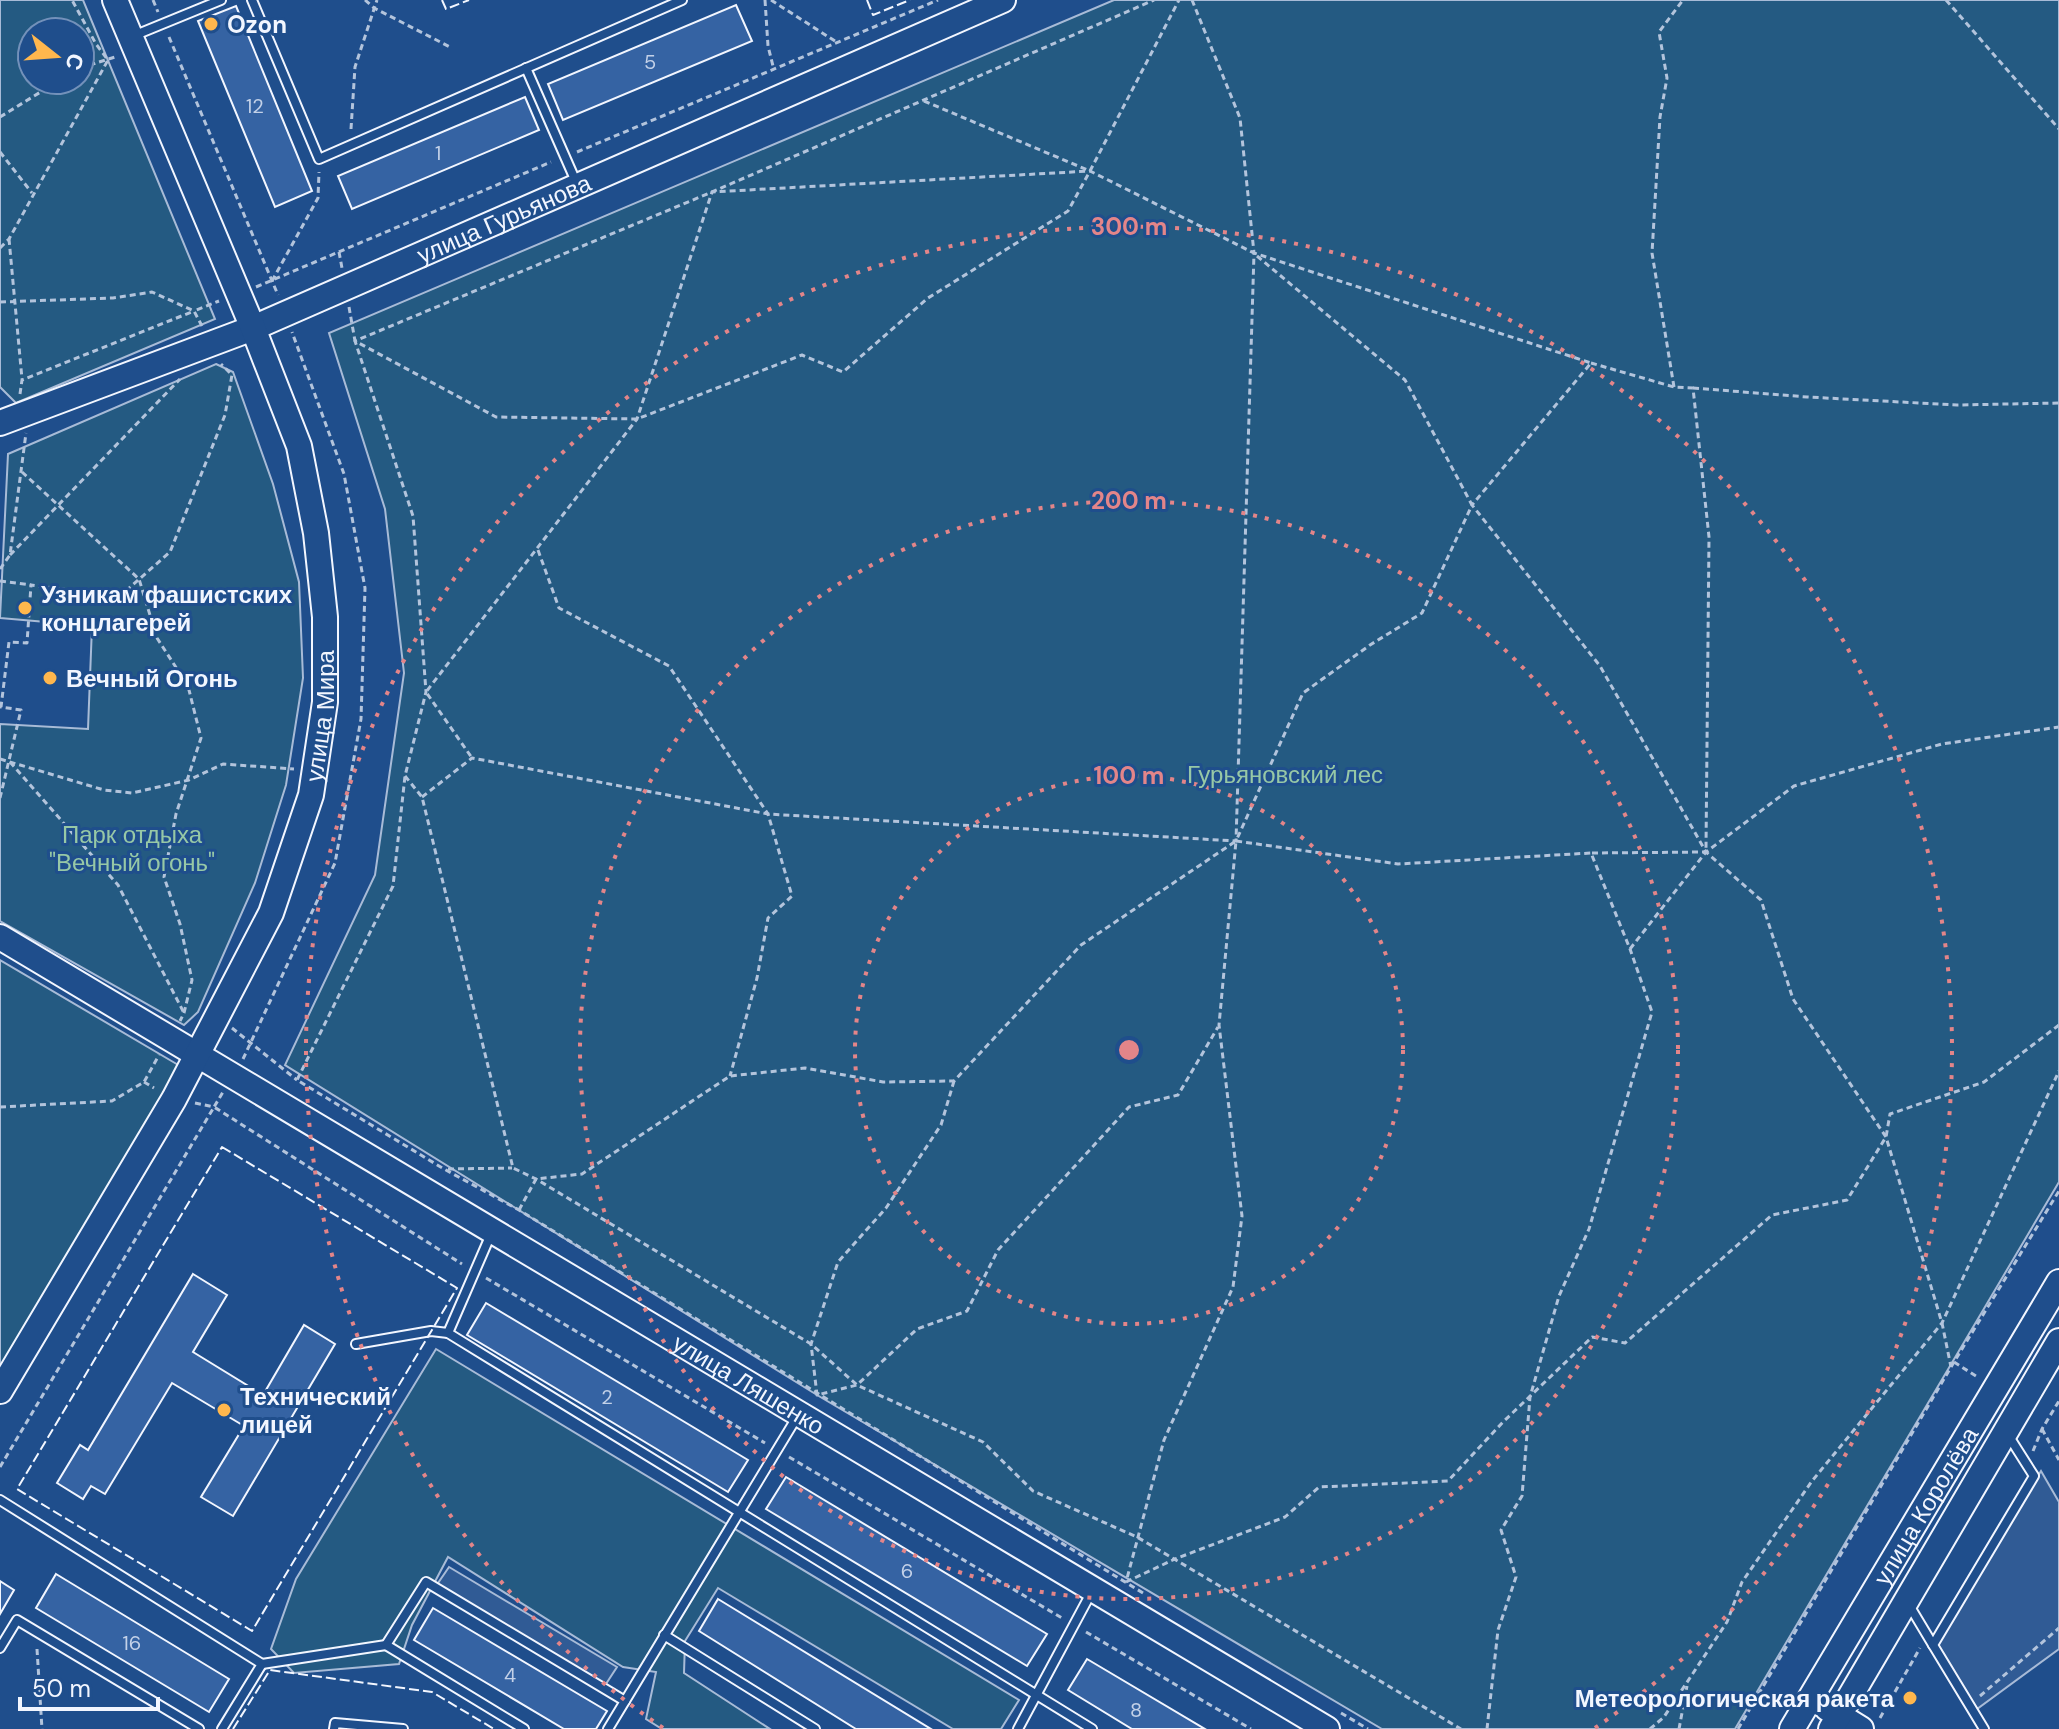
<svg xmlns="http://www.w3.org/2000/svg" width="2059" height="1729" font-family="'DM Sans',sans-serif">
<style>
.green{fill:#245a82;stroke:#a8bbd7;stroke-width:2;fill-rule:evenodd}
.parking{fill:#305b95;stroke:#a8bbd7;stroke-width:2}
.building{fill:#3563a3;stroke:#f2f6ff;stroke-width:2}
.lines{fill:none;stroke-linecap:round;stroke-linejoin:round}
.lane-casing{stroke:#f2f6ff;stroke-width:12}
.secondary-casing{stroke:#f2f6ff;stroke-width:28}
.path{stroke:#b3c4dc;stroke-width:3;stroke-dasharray:6 4;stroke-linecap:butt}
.lane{stroke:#1f4e8c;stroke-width:8}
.secondary{stroke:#1f4e8c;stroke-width:24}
.fence{stroke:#f2f6ff;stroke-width:2;stroke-dasharray:10 4;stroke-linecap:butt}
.ring{fill:none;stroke:#e38589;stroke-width:4;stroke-dasharray:4 8}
.poi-dot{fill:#ffb74d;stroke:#1f4e8c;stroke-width:3}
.labels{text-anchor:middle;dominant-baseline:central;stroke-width:6;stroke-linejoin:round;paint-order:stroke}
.number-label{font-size:20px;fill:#c3d1e8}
.poi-label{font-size:24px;font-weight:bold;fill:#f2f6ff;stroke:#1f4e8c;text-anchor:start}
.street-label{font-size:24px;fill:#f2f6ff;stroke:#1f4e8c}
.park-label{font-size:24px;fill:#97c8a6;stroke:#1f4e8c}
.centre{fill:#e38589;stroke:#1f4e8c;stroke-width:4}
.ring-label{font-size:24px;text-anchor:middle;font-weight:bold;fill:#e38589;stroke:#1f4e8c;stroke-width:6;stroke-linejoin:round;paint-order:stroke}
</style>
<rect width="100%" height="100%" fill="#1f4e8c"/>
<g class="green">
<path d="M 0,0 L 83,0 L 215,319 L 16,403 L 0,387 ZM 32,32 L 80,32 L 80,80 L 32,80 Z"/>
<path d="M 1114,0 L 2059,0 L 2059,1182 L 1735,1729 L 1382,1729 L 817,1395 L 285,1065 L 375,875 L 404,673 L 385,509 L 329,333 Z"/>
<path d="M 216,364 L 233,372 L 273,484 L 299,582 L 303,678 L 286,785 L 255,883 L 198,1012 L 184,1025 L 0,921 L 0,724 L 88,729 L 92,626 L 0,618 L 8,454 Z"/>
<path d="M 0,960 L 180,1066 L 0,1369 Z"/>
<path d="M 436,1349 L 1019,1700 L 1001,1729 L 953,1729 L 718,1588 L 685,1641 L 684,1673 L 770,1729 L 662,1729 L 646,1719 L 656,1672 L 623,1667 L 448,1557 L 412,1625 L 399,1664 L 294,1673 L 271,1649 L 296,1579 Z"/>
</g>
<g class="parking">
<path d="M 2041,1471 L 2059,1502 L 2059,1649 L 1977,1709 L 1937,1644 Z"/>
<path d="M 449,1567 L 617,1667 L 604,1687 L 436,1586 Z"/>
</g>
<g class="building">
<path d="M 736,5 L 752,41 L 563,120 L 548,84 Z"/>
<path d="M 236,6 L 312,191 L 275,207 L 198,21 Z"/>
<path d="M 525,97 L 539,130 L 352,209 L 338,176 Z"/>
<path d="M 193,1274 L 227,1295 L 193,1352 L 263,1395 L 304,1325 L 335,1344 L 233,1516 L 201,1497 L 244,1426 L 172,1383 L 105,1494 L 91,1486 L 83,1499 L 57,1483 L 80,1445 L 88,1450 Z"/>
<path d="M 486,1303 L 748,1460 L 728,1492 L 467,1335 Z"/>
<path d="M 786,1477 L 1047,1634 L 1027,1666 L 766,1509 Z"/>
<path d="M 56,1574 L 229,1679 L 209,1712 L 36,1608 Z"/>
<path d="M 0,1581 L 14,1590 L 0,1614 Z"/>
<path d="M 718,1599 L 931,1729 L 856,1729 L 699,1631 Z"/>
<path d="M 433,1608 L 607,1711 L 596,1729 L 564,1729 L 414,1640 Z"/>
<path d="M 1087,1659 L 1205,1729 L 1132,1729 L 1068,1690 Z"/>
</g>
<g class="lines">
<defs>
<g id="lane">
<path d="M 252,0 L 319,159 L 682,0"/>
<path d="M 133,36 L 221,0"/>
<path d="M 526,68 L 577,184"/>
<path d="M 448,1333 L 491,1234"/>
<path d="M 356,1344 L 431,1331 L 448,1333 L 1092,1729"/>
<path d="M 0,1500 L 262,1664 L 222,1729"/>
<path d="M 1909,1605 L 1933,1645"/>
<path d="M 664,1635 L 815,1729"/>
<path d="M 0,1648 L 17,1620 L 199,1729"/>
<path d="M 262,1664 L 386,1645"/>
<path d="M 334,1729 L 335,1723 L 403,1729"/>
<path d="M 524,1729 L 386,1645 L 426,1582 L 625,1701"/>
<path d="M 608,1729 L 797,1417"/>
<path d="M 1018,1729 L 1091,1593"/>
<path d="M 1984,1729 L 1933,1645 L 2034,1476 L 2008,1435"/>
</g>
<g id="secondary">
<path id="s1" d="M 0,423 L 253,328 L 1003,0"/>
<path id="s2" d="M 0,937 L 1327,1729"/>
<path id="s3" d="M 0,1391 L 174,1099 L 271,913 L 311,795 L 325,702 L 325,617 L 316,533 L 299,446 L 253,328 L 115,0"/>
<path d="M 1827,1708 L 1861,1729"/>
<path id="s4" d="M 1792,1729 L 2059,1282"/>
<path d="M 1831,1729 L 2059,1341"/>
</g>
</defs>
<use href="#lane" class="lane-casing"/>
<use href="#secondary" class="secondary-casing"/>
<g class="path">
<path d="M 153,0 L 158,12"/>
<path d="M 365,0 L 374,8 L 450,47"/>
<path d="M 765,0 L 768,46 L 774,70"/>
<path d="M 771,0 L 838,43"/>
<path d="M 1192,0 L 1240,118 L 1254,253 L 1591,363 L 1472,505 L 1600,666 L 1706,852 L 1761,900 L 1793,999 L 1886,1137 L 1942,1323 L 1951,1367"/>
<path d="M 1946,0 L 2059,129"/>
<path d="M 169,37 L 278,295"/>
<path d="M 80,68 L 115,57"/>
<path d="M 924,101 L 1090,171 L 1179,0"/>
<path d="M 0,117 L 60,80"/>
<path d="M 351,129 L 355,67 L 377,0"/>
<path d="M 0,152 L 32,193"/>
<path d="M 577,152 L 938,0"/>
<path d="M 9,239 L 22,379"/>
<path d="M 0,248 L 9,239 L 108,60 L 96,44 L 72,0"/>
<path d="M 339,252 L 342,268"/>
<path d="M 1257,256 L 1405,380 L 1472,505 L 1422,613 L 1370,645 L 1303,693 L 1236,841 L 1398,864 L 1591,853"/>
<path d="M 272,281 L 318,198 L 319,172"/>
<path d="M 256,287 L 551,162"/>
<path d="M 0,302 L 113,298 L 152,292 L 194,311"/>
<path d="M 349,307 L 355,341 L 496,417 L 637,419 L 802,355 L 843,372 L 928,298 L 1068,211 L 1090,171"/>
<path d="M 202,326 L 194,311 L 219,301"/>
<path d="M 1591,363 L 1674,387 L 1693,388 L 1709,537 L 1706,848"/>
<path d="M 1674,387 L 1652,253 L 1660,117 L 1667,78 L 1659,32 L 1683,0"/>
<path d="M 1693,388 L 1807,397 L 1957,405 L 2059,403"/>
<path d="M 20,394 L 22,380 L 194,311"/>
<path d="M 22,472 L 139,579 L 157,638 L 188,686 L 201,738 L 176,814 L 164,877 L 180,924 L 192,980 L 184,1013 L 180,1021"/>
<path d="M 538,550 L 559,608 L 669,666 L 768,814 L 792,896 L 768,918 L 757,978 L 730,1076"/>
<path d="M 10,555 L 180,379"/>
<path d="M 0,569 L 10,555 L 26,433"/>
<path d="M 0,581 L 31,585"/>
<path d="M 0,759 L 104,790 L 132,793 L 189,780 L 223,764 L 294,769"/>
<path d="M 10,762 L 118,885 L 184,1013"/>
<path d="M 405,776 L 422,797 L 513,1168 L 536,1179 L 811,1344 L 857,1385 L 983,1442 L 1033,1491 L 1137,1537 L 1461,1729"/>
<path d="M 422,797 L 472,758 L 768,814 L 1236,841 L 1254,253 L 1090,171 L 712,192 L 637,419 L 426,692 L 472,758"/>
<path d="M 0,798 L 21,710 L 1,707 L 9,642 L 27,643 L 31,585 L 120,596 L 170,552 L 225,415 L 232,375 L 221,364"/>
<path d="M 1630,949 L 1706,852 L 1794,786 L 1942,744 L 2059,727"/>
<path d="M 232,1028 L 297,1080"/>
<path d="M 243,1059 L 335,863 L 361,719 L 365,588 L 344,474 L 292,332"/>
<path d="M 954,1081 L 941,1125 L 886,1208 L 838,1262 L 811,1344 L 817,1395 L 857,1385 L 917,1329 L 967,1311 L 998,1250 L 1129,1107 L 1178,1095 L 1218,1027"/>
<path d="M 144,1082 L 154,1088"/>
<path d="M 195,1103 L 214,1107 L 223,1092"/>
<path d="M 0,1107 L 112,1101 L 144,1082 L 159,1055"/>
<path d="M 448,1169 L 512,1168"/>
<path d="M 519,1210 L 536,1179 L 582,1174 L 730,1076 L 805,1068 L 883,1082 L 954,1081 L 1081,945 L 1236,841 L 1219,1025 L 1242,1216 L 1233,1287 L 1164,1440 L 1126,1582"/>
<path d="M 486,1278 L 765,1443"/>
<path d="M 1954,1362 L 1979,1378"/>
<path d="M 2042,1429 L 2059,1460"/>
<path d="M 2033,1451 L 2042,1429 L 2059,1401"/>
<path d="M 789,1457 L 1062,1618"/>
<path d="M 0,1467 L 214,1107 L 462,1264"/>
<path d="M 1126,1582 L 1175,1559 L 1285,1517 L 1319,1487 L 1448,1481 L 1503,1422 L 1592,1337 L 1625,1343 L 1772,1215 L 1847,1200 L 1886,1137 L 1890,1114 L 1984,1082 L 2059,1025"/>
<path d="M 1143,1593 L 519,1210 L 444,1169 L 297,1080 L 393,886 L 405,776 L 426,692 L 413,516 L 355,341 L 712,192 L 1154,0"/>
<path d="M 1086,1632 L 1251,1729"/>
<path d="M 37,1649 L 42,1729"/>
<path d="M 1980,1696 L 2059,1628"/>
<path d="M 1341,1713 L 1368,1729"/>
<path d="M 1880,1718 L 1920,1648"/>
<path d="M 1487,1729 L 1498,1630 L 1516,1577 L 1501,1530 L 1522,1496 L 1530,1397 L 1559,1296 L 1589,1229 L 1652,1012 L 1630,949 L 1591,853 L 1706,852"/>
<path d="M 1650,1729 L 1664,1717 L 1727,1622 L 1742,1582 L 1812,1481 L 1942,1323 L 2059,1071"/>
<path d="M 1679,1729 L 1687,1686"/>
<path d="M 1738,1729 L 1954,1362 L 2059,1191"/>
</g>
<use href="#lane" class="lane"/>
<use href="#secondary" class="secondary"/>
<g class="fence">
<path d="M 442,0 L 446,9 L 469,0"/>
<path d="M 867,0 L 873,15 L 910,0"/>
<path d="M 222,1147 L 457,1288 L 252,1631 L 17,1489 Z"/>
<path d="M 233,1729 L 270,1670 L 432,1692 L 494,1729"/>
</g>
</g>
<g class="ring">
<circle cx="1129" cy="1050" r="274"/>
<circle cx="1129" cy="1050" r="549"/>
<path d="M663 1728A823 823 0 1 1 1595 1728"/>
</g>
<g class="poi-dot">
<circle cx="211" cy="24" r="8"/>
<circle cx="25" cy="608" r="8"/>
<circle cx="50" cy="678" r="8"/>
<circle cx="224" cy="1410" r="8"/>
<circle cx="1910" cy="1698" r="8"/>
</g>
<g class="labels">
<g class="number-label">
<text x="650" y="62">5</text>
<text x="255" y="106">12</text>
<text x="438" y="153">1</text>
<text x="607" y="1397">2</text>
<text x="907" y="1571">6</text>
<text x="132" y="1643">16</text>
<text x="510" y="1675">4</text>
<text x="1136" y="1710">8</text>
</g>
<g class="poi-label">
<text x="227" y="24">Ozon</text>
<text x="41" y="594">Узникам фашистских<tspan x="41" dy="28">концлагерей</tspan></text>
<text x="66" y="678">Вечный Огонь</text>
<text x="240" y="1396">Технический<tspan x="240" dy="28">лицей</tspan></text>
<text x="1894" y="1698" text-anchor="end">Метеорологическая ракета</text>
</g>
<g class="street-label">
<text stroke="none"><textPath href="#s1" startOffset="544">улица Гурьянова</textPath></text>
<text stroke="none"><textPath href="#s3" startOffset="754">улица Мира</textPath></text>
<text stroke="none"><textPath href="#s2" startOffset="872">улица Ляшенко</textPath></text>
<text stroke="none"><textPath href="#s4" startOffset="260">улица Королёва</textPath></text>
</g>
<g class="park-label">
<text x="1285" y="774">Гурьяновский лес</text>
<text x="132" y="834">Парк отдыха<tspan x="132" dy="28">"Вечный огонь"</tspan></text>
</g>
</g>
<circle cx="1129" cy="1050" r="12" class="centre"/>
<g class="ring-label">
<text x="1129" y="235">300 m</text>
<text x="1129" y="509">200 m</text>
<text x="1129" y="784">100 m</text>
</g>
<g transform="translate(56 56) rotate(107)"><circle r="38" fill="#1f4e8c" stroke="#7391ba" stroke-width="2"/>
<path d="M0-6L14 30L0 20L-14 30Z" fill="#ffb74d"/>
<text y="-12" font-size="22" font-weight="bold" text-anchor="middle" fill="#f2f6ff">С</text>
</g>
<path d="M20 1697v12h138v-12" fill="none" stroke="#f2f6ff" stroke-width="4"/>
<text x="32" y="1697" font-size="24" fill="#f2f6ff" stroke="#1f4e8c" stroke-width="6" paint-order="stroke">50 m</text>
</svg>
